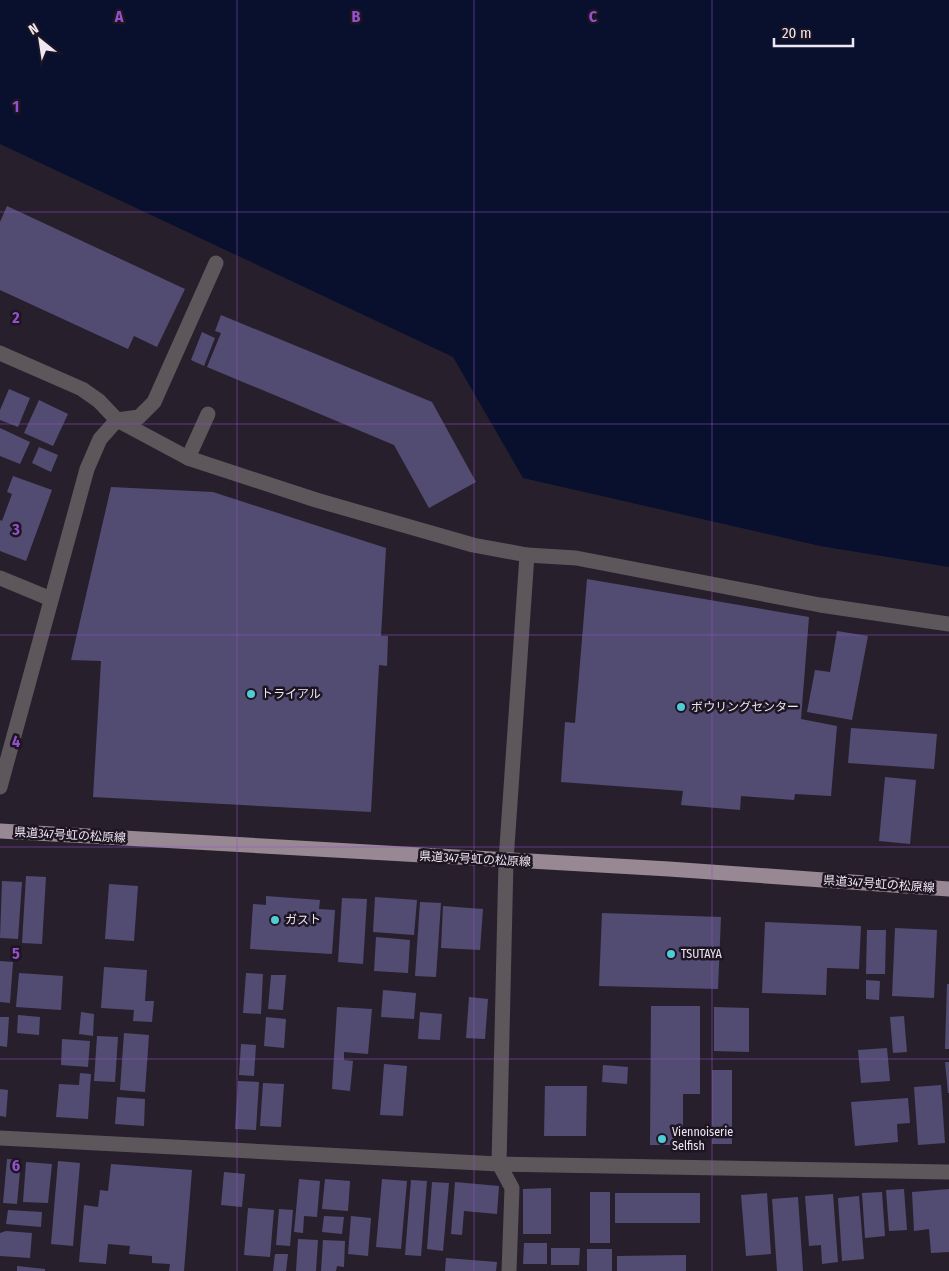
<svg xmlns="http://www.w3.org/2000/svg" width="949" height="1271" font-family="'Fira Sans Condensed','Noto Sans JP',sans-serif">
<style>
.water{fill:#08102e}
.building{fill:#524c72}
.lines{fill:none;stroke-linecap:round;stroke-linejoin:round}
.minor{stroke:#5d565b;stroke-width:15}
.major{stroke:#988893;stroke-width:15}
.grid{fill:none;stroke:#9251c9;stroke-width:1;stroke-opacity:0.55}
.poi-dot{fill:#51ccd4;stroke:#1e1523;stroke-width:2}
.labels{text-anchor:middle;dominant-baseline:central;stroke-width:5;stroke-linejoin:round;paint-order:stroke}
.poi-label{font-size:12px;fill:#ede7f1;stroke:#1e1523;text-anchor:start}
.street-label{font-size:12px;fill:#ede7f1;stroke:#1e1523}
.grid-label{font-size:16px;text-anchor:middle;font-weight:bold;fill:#9251c9;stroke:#1e1523;stroke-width:5;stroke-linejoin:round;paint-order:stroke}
</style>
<rect width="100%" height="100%" fill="#281f2d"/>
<path class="water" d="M 0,0 L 949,0 L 949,567 L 820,546 L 523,478 L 453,357 L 0,144 Z"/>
<g class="building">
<path d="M 7,206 L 185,289 L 157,347 L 134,336 L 128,349 L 0,290 L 0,222 Z"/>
<path d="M 221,315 L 432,402 L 476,482 L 429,508 L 394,445 L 207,367 L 221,333 L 215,331 Z"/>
<path d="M 202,332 L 215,338 L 204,366 L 191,360 Z"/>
<path d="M 9,389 L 30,398 L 18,427 L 0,420 L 0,410 Z"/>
<path d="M 39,400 L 68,414 L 53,446 L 24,433 Z"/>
<path d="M 0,428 L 30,442 L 20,464 L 0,456 Z"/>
<path d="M 39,447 L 58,455 L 51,472 L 32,463 Z"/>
<path d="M 13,476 L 52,490 L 26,561 L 0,551 L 0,520 L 2,521 L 12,494 L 7,492 Z"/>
<path d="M 111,487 L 213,492 L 386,548 L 381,636 L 388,636 L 387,666 L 379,665 L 371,812 L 93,797 L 101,661 L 71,660 Z"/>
<path d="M 587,579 L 809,617 L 801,719 L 837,726 L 831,796 L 795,794 L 794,800 L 741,796 L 740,810 L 681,805 L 683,791 L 561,782 L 565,722 L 575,723 Z"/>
<path d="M 837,631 L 868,636 L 852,720 L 807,712 L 815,670 L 830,672 Z"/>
<path d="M 851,728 L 937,734 L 934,769 L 848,763 Z"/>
<path d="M 885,777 L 916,780 L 910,844 L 879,841 Z"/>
<path d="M 26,876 L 46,877 L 42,944 L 22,943 Z"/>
<path d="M 2,881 L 22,882 L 18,939 L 0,938 Z"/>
<path d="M 109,884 L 138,886 L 134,941 L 105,939 Z"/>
<path d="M 266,896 L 320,900 L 319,909 L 335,910 L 332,954 L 250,949 L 253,904 L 266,905 Z"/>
<path d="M 375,897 L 417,900 L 414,935 L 373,932 Z"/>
<path d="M 342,898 L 367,899 L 363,964 L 338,962 Z"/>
<path d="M 420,902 L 441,903 L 436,977 L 415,976 Z"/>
<path d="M 443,906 L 483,909 L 480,950 L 441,948 Z"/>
<path d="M 602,913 L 721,917 L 718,989 L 599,986 Z"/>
<path d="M 765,922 L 861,926 L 859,969 L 827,968 L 826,995 L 762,993 Z"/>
<path d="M 895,928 L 937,930 L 934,998 L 892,996 Z"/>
<path d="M 867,930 L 886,930 L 885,974 L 866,974 Z"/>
<path d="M 376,937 L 410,940 L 408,973 L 374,971 Z"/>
<path d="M 0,961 L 13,962 L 10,1003 L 0,1002 Z"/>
<path d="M 104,967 L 147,970 L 145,1001 L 154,1001 L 152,1022 L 133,1021 L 134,1010 L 101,1008 Z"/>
<path d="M 19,973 L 63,976 L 61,1010 L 16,1007 Z"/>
<path d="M 246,973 L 263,974 L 261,1014 L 243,1013 Z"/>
<path d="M 271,975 L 286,975 L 283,1010 L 268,1009 Z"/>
<path d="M 866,980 L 880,981 L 879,1000 L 866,999 Z"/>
<path d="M 947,984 L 949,984 L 949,1049 L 945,1049 Z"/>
<path d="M 383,990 L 416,993 L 414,1019 L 381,1017 Z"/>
<path d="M 469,997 L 488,999 L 485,1039 L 466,1038 Z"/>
<path d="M 651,1006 L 700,1006 L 700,1094 L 683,1094 L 683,1135 L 674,1135 L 674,1145 L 650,1145 Z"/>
<path d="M 337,1007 L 372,1009 L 368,1054 L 344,1052 L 344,1060 L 353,1061 L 350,1091 L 332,1089 Z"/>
<path d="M 714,1007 L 749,1008 L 749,1052 L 714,1051 Z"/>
<path d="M 81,1012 L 94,1014 L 93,1036 L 79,1034 Z"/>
<path d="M 420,1012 L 442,1014 L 440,1040 L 418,1039 Z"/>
<path d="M 18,1015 L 40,1017 L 39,1035 L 17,1033 Z"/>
<path d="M 904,1016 L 907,1052 L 893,1053 L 890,1017 Z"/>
<path d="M 0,1017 L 9,1017 L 7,1047 L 0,1046 Z"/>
<path d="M 266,1017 L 286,1019 L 284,1048 L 264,1046 Z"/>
<path d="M 124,1033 L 149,1035 L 145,1092 L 120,1090 Z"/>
<path d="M 97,1036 L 118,1037 L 115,1082 L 94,1081 Z"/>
<path d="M 62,1039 L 90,1041 L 88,1067 L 61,1065 Z"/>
<path d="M 241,1044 L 256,1045 L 254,1076 L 239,1075 Z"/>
<path d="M 887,1048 L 890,1081 L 861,1083 L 858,1050 Z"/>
<path d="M 945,1062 L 949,1062 L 949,1093 L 948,1093 Z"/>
<path d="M 384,1064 L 407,1066 L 403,1116 L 380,1115 Z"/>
<path d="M 603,1065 L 628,1067 L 627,1084 L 602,1082 Z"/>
<rect x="712" y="1070" width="20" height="74"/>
<path d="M 80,1073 L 91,1074 L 88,1119 L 56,1117 L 59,1084 L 79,1085 Z"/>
<path d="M 238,1081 L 259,1082 L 256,1130 L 235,1129 Z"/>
<path d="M 263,1083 L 284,1084 L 281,1127 L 260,1126 Z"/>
<path d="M 941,1085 L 945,1143 L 918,1145 L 914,1087 Z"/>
<path d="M 545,1086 L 587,1086 L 586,1136 L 544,1136 Z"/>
<path d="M 0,1089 L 8,1090 L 6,1117 L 0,1116 Z"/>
<path d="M 117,1097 L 145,1099 L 144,1126 L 115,1124 Z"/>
<path d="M 908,1098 L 910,1123 L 897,1124 L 898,1142 L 855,1146 L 851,1102 Z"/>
<path d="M 7,1159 L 21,1160 L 17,1204 L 3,1203 Z"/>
<path d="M 58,1161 L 80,1163 L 73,1246 L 51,1244 Z"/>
<path d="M 26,1162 L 52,1164 L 48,1203 L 23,1202 Z"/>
<path d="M 111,1164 L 192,1170 L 184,1271 L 169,1271 L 170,1264 L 152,1263 L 152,1256 L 129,1254 L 130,1246 L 108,1244 L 106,1264 L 79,1262 L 84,1205 L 98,1207 L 100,1190 L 108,1191 Z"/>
<path d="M 224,1172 L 245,1174 L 242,1207 L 221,1205 Z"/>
<path d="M 299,1179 L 320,1181 L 317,1217 L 304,1216 L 303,1233 L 294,1232 Z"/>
<path d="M 325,1179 L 350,1181 L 348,1211 L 322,1209 Z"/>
<path d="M 382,1179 L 407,1181 L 401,1249 L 376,1247 Z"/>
<path d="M 411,1180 L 427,1181 L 421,1256 L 405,1255 Z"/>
<path d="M 432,1182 L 449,1183 L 443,1251 L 427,1249 Z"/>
<path d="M 455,1182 L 499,1186 L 497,1214 L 464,1211 L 462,1235 L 451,1234 Z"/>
<path d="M 551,1188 L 551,1234 L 523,1234 L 523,1189 Z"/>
<path d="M 904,1189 L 907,1230 L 889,1231 L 886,1190 Z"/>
<path d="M 949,1189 L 949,1252 L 931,1253 L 929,1229 L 914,1231 L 912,1192 Z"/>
<rect x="590" y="1192" width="20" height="51"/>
<path d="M 882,1192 L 885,1236 L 865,1238 L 862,1193 Z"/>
<rect x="615" y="1193" width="85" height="30"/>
<path d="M 767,1193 L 771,1254 L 746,1256 L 741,1195 Z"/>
<path d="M 833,1194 L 838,1262 L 822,1264 L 821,1245 L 809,1246 L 805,1196 Z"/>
<path d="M 859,1196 L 864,1259 L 842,1261 L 838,1198 Z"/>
<path d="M 798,1197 L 803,1271 L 777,1271 L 772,1199 Z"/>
<path d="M 248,1208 L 274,1210 L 270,1257 L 244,1255 Z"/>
<path d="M 279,1209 L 293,1210 L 290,1246 L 276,1245 Z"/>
<path d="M 8,1210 L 42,1212 L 41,1227 L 6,1224 Z"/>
<path d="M 324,1216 L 344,1217 L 342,1234 L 322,1232 Z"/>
<path d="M 351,1216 L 371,1218 L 368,1256 L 348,1254 Z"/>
<path d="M 6,1231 L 32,1233 L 30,1258 L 0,1256 L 0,1233 Z"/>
<path d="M 298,1239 L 318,1240 L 316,1271 L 296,1271 Z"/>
<path d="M 323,1240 L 345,1241 L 344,1267 L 337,1266 L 336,1271 L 321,1271 Z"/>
<path d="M 524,1243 L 547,1243 L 547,1264 L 523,1264 Z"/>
<path d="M 551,1248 L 580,1248 L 579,1265 L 551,1265 Z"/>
<rect x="587" y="1249" width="25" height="22"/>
<path d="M 275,1254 L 288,1254 L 286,1271 L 273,1271 Z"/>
<path d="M 686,1255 L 686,1271 L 617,1271 L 617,1256 Z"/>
<path d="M 446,1258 L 497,1262 L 496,1271 L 445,1271 Z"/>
<path d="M 17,1266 L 45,1269 L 45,1271 L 17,1271 Z"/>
</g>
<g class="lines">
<g class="minor">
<path d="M 0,353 L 82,389 L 99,401 L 117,420 L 188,458 L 316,500 L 473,545 L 527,555 L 576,558 L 820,605 L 949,624"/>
<path d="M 188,458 L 208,414"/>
<path d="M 0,578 L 51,599"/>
<path d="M 0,787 L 87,469 L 100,439 L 117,420 L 139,417 L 154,402 L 216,263"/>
<path d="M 0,1138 L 499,1164 L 949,1172"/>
<path d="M 509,1271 L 512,1188 L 499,1164 L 506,861 L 527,555"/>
</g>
<path class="major" d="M 0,831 L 669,869 L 949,889"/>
</g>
<path class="grid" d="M 237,0 L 237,1271M 474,0 L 474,1271M 712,0 L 712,1271M 0,212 L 949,212M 0,424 L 949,424M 0,635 L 949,635M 0,847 L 949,847M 0,1059 L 949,1059"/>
<g class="poi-dot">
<circle cx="251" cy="694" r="5"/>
<circle cx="681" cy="707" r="5"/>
<circle cx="275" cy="920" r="5"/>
<circle cx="671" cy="954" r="5"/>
<circle cx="662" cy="1139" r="5"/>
</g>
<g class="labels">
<g class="poi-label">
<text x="261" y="694">トライアル</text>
<text x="691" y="707">ボウリングセンター</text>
<text x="285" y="920">ガスト</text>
<text x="681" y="954">TSUTAYA</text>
<text x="672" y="1132">Viennoiserie<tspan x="672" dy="14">Selfish</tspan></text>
</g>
<g class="street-label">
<text transform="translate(70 835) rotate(3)">県道347号虹の松原線</text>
<text transform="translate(475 859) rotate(3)">県道347号虹の松原線</text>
<text transform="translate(879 884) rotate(4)">県道347号虹の松原線</text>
</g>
</g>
<g class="grid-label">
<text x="119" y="22">A</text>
<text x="356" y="22">B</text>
<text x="593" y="22">C</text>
<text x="16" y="112">1</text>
<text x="16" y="323">2</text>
<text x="16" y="535">3</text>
<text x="16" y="747">4</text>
<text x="16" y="959">5</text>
<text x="16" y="1171">6</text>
</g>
<g transform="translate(40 40) rotate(330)" stroke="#1e1523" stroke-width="4" paint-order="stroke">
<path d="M0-4L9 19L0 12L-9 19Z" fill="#ede7f1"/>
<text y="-8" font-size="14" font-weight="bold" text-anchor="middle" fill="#ede7f1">N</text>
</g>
<path d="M774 38v8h79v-8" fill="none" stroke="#ede7f1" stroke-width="2.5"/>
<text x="782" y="38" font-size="15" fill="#ede7f1" stroke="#1e1523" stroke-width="4" paint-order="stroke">20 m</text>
</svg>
